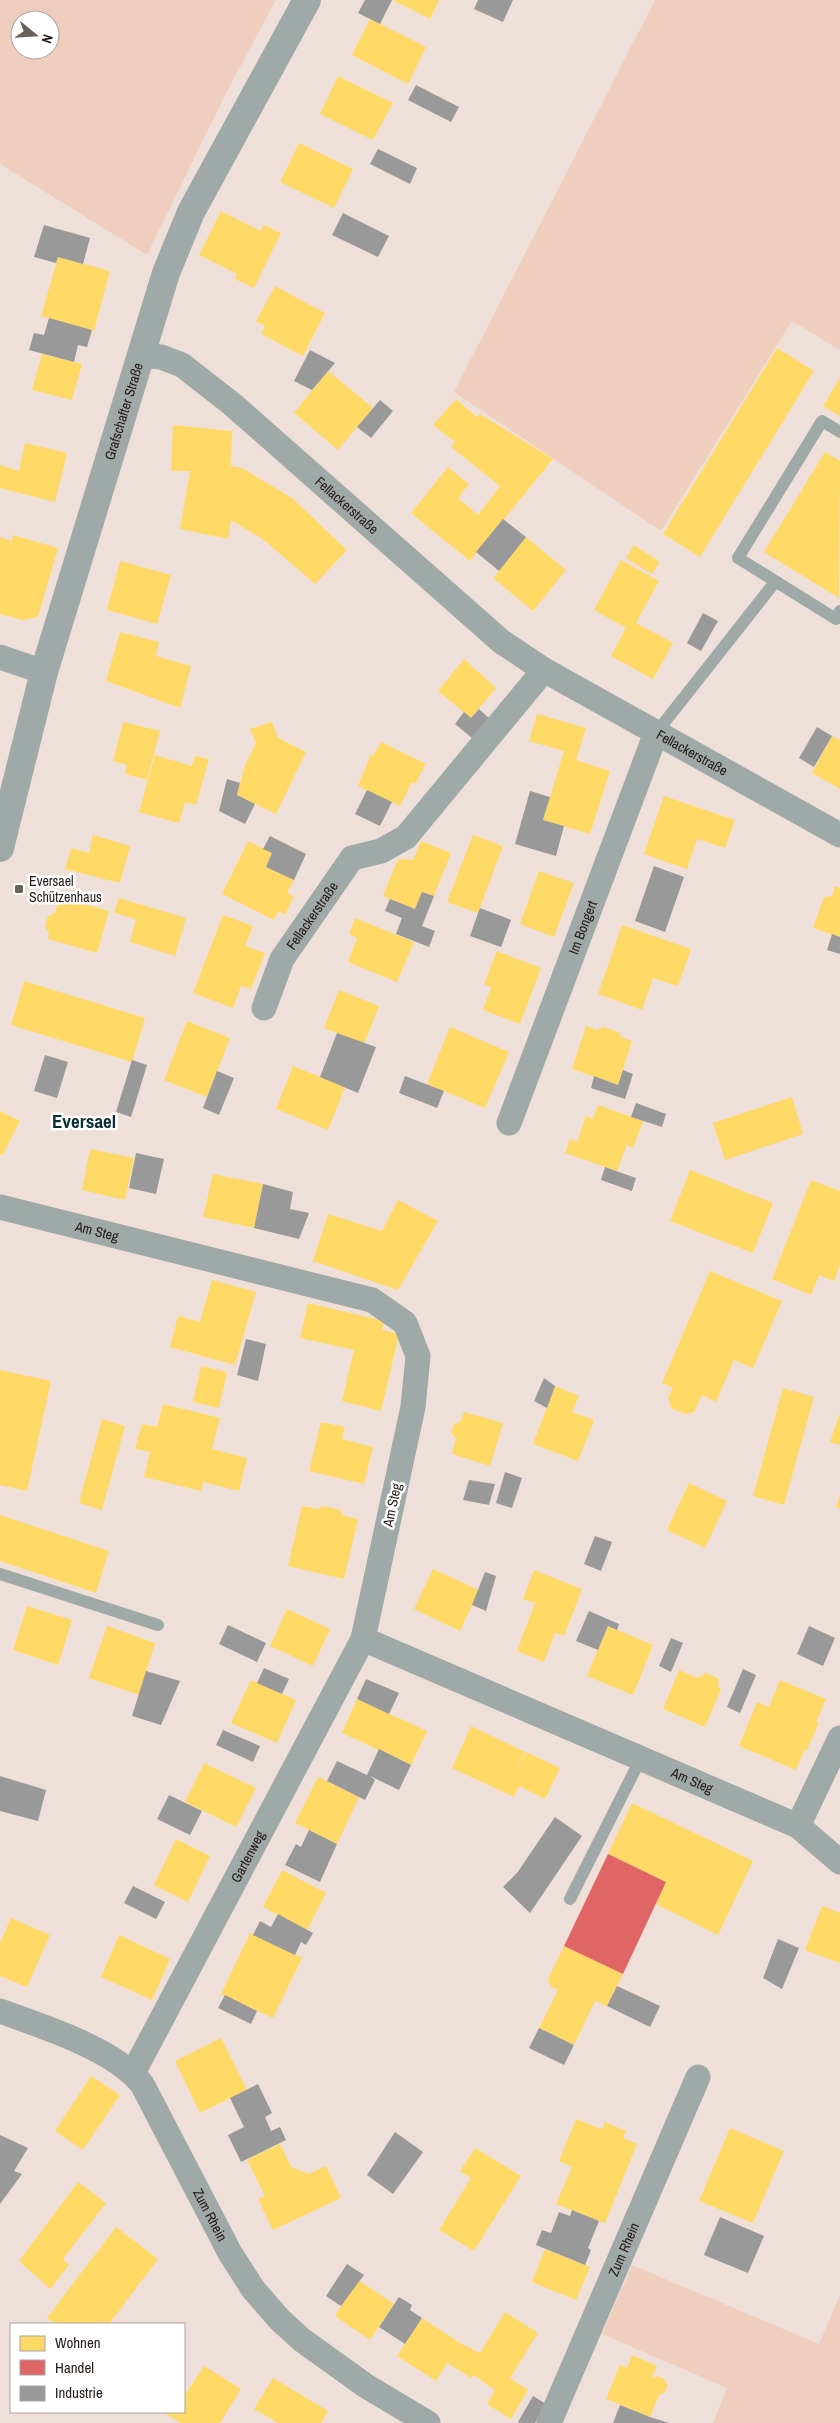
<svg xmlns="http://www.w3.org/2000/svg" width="840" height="2423" font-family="'Archivo Narrow',sans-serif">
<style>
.green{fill:#f0cebe;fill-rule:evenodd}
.homes{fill:#ffd966}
.shops{fill:#e06666}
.industry{fill:#999}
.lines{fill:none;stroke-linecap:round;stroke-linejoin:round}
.service{stroke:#9fa9a8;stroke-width:12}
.minor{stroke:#9fa9a8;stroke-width:25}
.tertiary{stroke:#9fa9a8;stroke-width:28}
.poi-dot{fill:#6b5f5a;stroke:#fff;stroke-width:2}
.labels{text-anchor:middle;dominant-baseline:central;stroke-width:5;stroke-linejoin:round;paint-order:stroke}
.street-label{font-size:14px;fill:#241a16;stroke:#fff}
.poi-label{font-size:14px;fill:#241a16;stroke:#fff;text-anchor:start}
.district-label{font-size:19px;font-weight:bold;fill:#0b2f32;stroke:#fff}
</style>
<rect width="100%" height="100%" fill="#eee0d8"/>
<g class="green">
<path d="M 0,0 L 276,0 L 225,95 L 147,255 L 0,164 ZM 20,20 L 50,20 L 50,50 L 20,50 Z"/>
<path d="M 655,0 L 840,0 L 840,350 L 792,321 L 661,531 L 454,392 Z"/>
<path d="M 632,2265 L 819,2344 L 840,2295 L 840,2423 L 713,2423 L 727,2388 L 602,2334 Z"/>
</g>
<g class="homes">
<path d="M 393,0 L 439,0 L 430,19 Z"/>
<path d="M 370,19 L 426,47 L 408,84 L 352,55 Z"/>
<path d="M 338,76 L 393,103 L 373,140 L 320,114 Z"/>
<path d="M 299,143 L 353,169 L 334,208 L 280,182 Z"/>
<path d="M 221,211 L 261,231 L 264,225 L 281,233 L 254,288 L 235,279 L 237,274 L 199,255 Z"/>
<path d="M 58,257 L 110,271 L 94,331 L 41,316 Z"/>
<path d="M 275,286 L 325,313 L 303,356 L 261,334 L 265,326 L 256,321 Z"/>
<path d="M 777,348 L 814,371 L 700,557 L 663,534 Z"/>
<path d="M 42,354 L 82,364 L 72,400 L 32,390 Z"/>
<path d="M 328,371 L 373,408 L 338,450 L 294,413 Z"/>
<path d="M 840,378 L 840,416 L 823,406 Z"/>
<path d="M 456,399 L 477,417 L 480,414 L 553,459 L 470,561 L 411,513 L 448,467 L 469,484 L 458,498 L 478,515 L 500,486 L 451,447 L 455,442 L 433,425 Z"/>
<path d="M 173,425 L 232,431 L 231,466 L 242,468 L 292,498 L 347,550 L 315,584 L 264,540 L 231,520 L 228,539 L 180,529 L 190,471 L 171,471 Z"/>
<path d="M 25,443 L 67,453 L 55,502 L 0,488 L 0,465 L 19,471 Z"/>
<path d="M 825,452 L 840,461 L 839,598 L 764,552 Z"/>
<path d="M 13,535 L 58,548 L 38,617 L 23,620 L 0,614 L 0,537 L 12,541 Z"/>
<path d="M 526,537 L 566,570 L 533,611 L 493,578 Z"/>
<path d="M 634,545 L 660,562 L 652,574 L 626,558 Z"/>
<path d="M 621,560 L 659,581 L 636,623 L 673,643 L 653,679 L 611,656 L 626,628 L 594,610 Z"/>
<path d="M 120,561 L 171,575 L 157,624 L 107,610 Z"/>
<path d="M 120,632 L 159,642 L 156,656 L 191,666 L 180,708 L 106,681 Z"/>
<path d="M 464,659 L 496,688 L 471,718 L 438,691 Z"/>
<path d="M 537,714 L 586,728 L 576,760 L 610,771 L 590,834 L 543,820 L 564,751 L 529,741 Z"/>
<path d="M 123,722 L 160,731 L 147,780 L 125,774 L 127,765 L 113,761 Z"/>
<path d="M 272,722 L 278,738 L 306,752 L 276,814 L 237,795 L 245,765 L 256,743 L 250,729 Z"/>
<path d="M 832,736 L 840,740 L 840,789 L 812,773 Z"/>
<path d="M 381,742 L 426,764 L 415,784 L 412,782 L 400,806 L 358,786 L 371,754 L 373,756 Z"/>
<path d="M 155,755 L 192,766 L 195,756 L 209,759 L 196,805 L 185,802 L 179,823 L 139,812 Z"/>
<path d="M 664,796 L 735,820 L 725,848 L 697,839 L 687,869 L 644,854 Z"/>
<path d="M 93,835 L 130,846 L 120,883 L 65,869 L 71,848 L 89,853 Z"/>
<path d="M 473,835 L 503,846 L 478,913 L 447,902 Z"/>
<path d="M 248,841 L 272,853 L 266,867 L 294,880 L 287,893 L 294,896 L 285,915 L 278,911 L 274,920 L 222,894 Z"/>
<path d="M 421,841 L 451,853 L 434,896 L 422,892 L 415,909 L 383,896 L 398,859 L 413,860 Z"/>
<path d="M 539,871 L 574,883 L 554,937 L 520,924 Z"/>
<path d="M 835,886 L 840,888 L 840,937 L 813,928 L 824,897 L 832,896 Z"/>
<path d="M 60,897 L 109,911 L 97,953 L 48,939 L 49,933 L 45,926 L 48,916 L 55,913 Z"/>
<path d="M 119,898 L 186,918 L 175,956 L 130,942 L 136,919 L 114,913 Z"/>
<path d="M 223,915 L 253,926 L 245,946 L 265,953 L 251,989 L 241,986 L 233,1008 L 193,993 Z"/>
<path d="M 355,918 L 414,942 L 397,982 L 348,962 L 357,938 L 349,934 Z"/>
<path d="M 622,925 L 691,949 L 678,986 L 653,978 L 642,1010 L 598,994 Z"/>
<path d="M 497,951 L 541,968 L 520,1024 L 483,1010 L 491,987 L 484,984 Z"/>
<path d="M 24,981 L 145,1018 L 132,1062 L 11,1025 Z"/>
<path d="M 339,990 L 379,1006 L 364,1044 L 324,1028 Z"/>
<path d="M 187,1021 L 230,1038 L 207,1097 L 164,1080 Z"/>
<path d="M 586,1026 L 597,1030 L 603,1027 L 619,1032 L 621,1037 L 632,1041 L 618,1085 L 572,1069 Z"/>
<path d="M 450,1027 L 509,1052 L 485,1108 L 427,1084 Z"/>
<path d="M 293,1066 L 345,1087 L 328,1130 L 276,1109 Z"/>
<path d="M 792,1097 L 803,1134 L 725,1160 L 713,1123 Z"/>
<path d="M 598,1105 L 643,1121 L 633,1148 L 627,1145 L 617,1171 L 565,1153 L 570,1139 L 577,1142 L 586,1116 L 593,1119 Z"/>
<path d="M 0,1111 L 20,1121 L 2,1156 L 0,1154 Z"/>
<path d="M 90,1149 L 134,1158 L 125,1200 L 82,1190 Z"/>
<path d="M 690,1170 L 773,1203 L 753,1253 L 670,1221 Z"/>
<path d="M 213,1174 L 263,1184 L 254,1228 L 203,1217 Z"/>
<path d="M 811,1180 L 840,1191 L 840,1265 L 834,1281 L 819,1275 L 811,1295 L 772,1279 Z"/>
<path d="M 398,1200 L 438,1221 L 398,1290 L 313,1261 L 328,1214 L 382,1231 Z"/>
<path d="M 710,1271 L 782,1301 L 753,1368 L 734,1360 L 716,1402 L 702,1395 L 694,1412 L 685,1414 L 671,1408 L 668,1397 L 673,1388 L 662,1383 Z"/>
<path d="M 212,1280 L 256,1292 L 235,1365 L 170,1347 L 178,1316 L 200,1322 Z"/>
<path d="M 308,1303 L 384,1321 L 382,1330 L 399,1334 L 381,1411 L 342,1401 L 354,1350 L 300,1338 Z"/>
<path d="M 201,1366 L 227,1372 L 219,1408 L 193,1402 Z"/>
<path d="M 0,1370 L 51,1381 L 27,1491 L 0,1485 Z"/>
<path d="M 555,1386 L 579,1396 L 572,1412 L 594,1420 L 578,1461 L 533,1444 Z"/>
<path d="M 783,1388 L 814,1397 L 784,1505 L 753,1496 Z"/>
<path d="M 163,1404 L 220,1418 L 212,1449 L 247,1458 L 239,1491 L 203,1482 L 201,1491 L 144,1477 L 150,1452 L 135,1449 L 142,1424 L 157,1427 Z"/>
<path d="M 464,1412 L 503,1423 L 490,1466 L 452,1454 L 456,1438 L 451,1433 L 454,1424 L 461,1421 Z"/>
<path d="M 840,1413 L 840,1445 L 830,1442 Z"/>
<path d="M 102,1419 L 125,1426 L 102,1510 L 79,1503 Z"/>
<path d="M 321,1422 L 345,1427 L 342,1439 L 373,1447 L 364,1484 L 309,1471 Z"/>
<path d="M 689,1483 L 727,1501 L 705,1548 L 667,1530 Z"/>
<path d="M 840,1495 L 840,1508 L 836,1507 Z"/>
<path d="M 302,1506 L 319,1509 L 323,1506 L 341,1510 L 342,1515 L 358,1519 L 344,1579 L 288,1566 Z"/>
<path d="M 0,1515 L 109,1551 L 96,1593 L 0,1561 Z"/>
<path d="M 433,1569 L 479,1590 L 460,1631 L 414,1609 Z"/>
<path d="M 534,1570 L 582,1589 L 564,1636 L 555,1633 L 544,1662 L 517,1651 L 535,1603 L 523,1599 Z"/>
<path d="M 27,1606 L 72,1620 L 58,1665 L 13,1650 Z"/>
<path d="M 287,1609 L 330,1629 L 313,1666 L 270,1646 Z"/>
<path d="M 107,1626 L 155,1643 L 139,1695 L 89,1678 Z"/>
<path d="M 608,1626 L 653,1645 L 633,1695 L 587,1676 Z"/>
<path d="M 679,1670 L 698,1678 L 706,1673 L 718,1678 L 719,1688 L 721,1689 L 705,1727 L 663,1709 Z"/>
<path d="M 251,1680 L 296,1700 L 277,1743 L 231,1723 Z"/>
<path d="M 780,1680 L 826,1699 L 816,1722 L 819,1723 L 807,1750 L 805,1749 L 796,1770 L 739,1746 L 757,1702 L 769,1707 Z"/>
<path d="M 357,1699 L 427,1731 L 411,1765 L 342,1733 Z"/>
<path d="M 471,1726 L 525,1752 L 512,1780 L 526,1752 L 560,1768 L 545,1799 L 519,1786 L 514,1797 L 452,1768 Z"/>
<path d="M 204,1763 L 256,1788 L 236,1827 L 185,1802 Z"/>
<path d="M 318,1777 L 359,1797 L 337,1844 L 295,1823 Z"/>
<path d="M 632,1803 L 753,1861 L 718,1935 L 656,1904 L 666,1882 L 608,1854 Z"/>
<path d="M 176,1839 L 210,1856 L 188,1902 L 154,1885 Z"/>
<path d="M 282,1870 L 326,1893 L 307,1930 L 263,1907 Z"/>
<path d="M 822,1906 L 840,1913 L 840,1963 L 805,1950 Z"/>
<path d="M 11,1918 L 50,1935 L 27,1987 L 0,1976 L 0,1943 Z"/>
<path d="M 250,1933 L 302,1958 L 273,2018 L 221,1994 Z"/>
<path d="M 119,1935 L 170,1959 L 152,2000 L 101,1977 Z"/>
<path d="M 564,1946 L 623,1974 L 607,2006 L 595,2001 L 574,2045 L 539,2028 L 558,1990 L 551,1987 L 548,1979 Z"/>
<path d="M 221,2038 L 247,2090 L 200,2113 L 175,2061 Z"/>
<path d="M 91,2076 L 120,2095 L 83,2150 L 55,2131 Z"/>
<path d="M 576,2119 L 602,2129 L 605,2122 L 626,2131 L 623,2138 L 637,2144 L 605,2223 L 556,2204 L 572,2167 L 559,2161 Z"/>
<path d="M 730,2128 L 784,2151 L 753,2223 L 699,2201 Z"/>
<path d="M 280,2144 L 291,2167 L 309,2174 L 326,2166 L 341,2198 L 273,2230 L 258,2199 L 265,2196 L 247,2160 Z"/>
<path d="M 475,2148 L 521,2176 L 474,2251 L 439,2230 L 471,2178 L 460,2171 Z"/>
<path d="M 78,2182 L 106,2203 L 63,2259 L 69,2265 L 50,2289 L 19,2261 Z"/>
<path d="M 116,2227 L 158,2259 L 109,2324 L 55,2324 L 47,2318 Z"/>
<path d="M 545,2249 L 590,2267 L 576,2300 L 532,2282 Z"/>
<path d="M 358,2280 L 394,2304 L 370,2340 L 335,2316 Z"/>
<path d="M 505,2312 L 538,2333 L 510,2378 L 528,2390 L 511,2419 L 487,2404 L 495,2390 L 473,2375 L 471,2378 L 447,2363 L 436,2381 L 397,2356 L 422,2318 L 460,2343 L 480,2353 Z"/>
<path d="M 632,2355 L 657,2366 L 651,2378 L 657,2376 L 664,2379 L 668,2386 L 664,2393 L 659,2395 L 650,2417 L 606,2399 L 620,2365 L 627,2368 Z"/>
<path d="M 204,2366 L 241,2389 L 220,2423 L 181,2423 L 163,2412 L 184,2412 L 184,2389 L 187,2392 Z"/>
<path d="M 273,2378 L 328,2411 L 321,2423 L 278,2423 L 254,2409 Z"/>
</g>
<path class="shops" d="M 608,1854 L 666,1882 L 623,1974 L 564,1946 Z"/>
<g class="industry">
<path d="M 365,0 L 392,0 L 380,24 L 358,13 Z"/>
<path d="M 478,0 L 513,0 L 503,22 L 474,9 Z"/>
<path d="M 416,85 L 459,107 L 451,122 L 408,100 Z"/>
<path d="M 378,149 L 417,168 L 410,184 L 370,164 Z"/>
<path d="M 343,213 L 389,236 L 378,257 L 332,235 Z"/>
<path d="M 44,225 L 90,238 L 83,264 L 58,257 L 56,263 L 34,257 Z"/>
<path d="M 49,318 L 92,330 L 87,347 L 78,345 L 74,362 L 29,350 L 34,333 L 44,335 Z"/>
<path d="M 310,350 L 335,363 L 312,390 L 294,381 Z"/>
<path d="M 380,400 L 393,411 L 371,438 L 357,427 Z"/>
<path d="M 503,519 L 526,537 L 499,571 L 476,552 Z"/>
<path d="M 703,613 L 718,621 L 701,651 L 687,643 Z"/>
<path d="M 479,709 L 489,718 L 472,738 L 455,724 L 464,712 L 471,718 Z"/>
<path d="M 817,727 L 832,736 L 814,767 L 799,758 Z"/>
<path d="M 227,779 L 240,783 L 237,795 L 255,804 L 245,824 L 219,811 Z"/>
<path d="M 367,790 L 392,802 L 380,826 L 355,814 Z"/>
<path d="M 530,791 L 550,797 L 543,820 L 564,826 L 556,856 L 515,844 Z"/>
<path d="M 270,836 L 306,854 L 294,880 L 266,867 L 272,853 L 263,849 Z"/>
<path d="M 654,866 L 684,877 L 665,932 L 635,921 Z"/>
<path d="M 422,892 L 434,896 L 422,926 L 435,931 L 429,947 L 396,934 L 402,918 L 385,911 L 390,899 L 415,909 Z"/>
<path d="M 480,908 L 511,920 L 501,947 L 470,936 Z"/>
<path d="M 832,934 L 840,937 L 840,954 L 827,950 Z"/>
<path d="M 337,1033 L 376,1047 L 358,1093 L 320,1077 Z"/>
<path d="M 45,1055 L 68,1062 L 57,1098 L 34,1091 Z"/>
<path d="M 132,1060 L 147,1065 L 131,1117 L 116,1112 Z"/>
<path d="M 623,1070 L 633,1074 L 625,1099 L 591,1088 L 594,1076 L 618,1085 Z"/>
<path d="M 217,1071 L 234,1078 L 219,1115 L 203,1108 Z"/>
<path d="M 405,1076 L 444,1091 L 437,1108 L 399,1093 Z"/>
<path d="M 636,1103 L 666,1114 L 662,1127 L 631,1117 Z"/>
<path d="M 136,1153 L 164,1159 L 156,1194 L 129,1188 Z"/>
<path d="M 605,1167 L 636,1178 L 632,1191 L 601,1180 Z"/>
<path d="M 263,1184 L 293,1192 L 290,1209 L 309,1213 L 299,1239 L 254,1228 Z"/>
<path d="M 246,1339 L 266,1344 L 258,1381 L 237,1375 Z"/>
<path d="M 544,1378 L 555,1386 L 547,1408 L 534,1401 Z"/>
<path d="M 505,1472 L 522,1478 L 512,1508 L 496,1503 Z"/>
<path d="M 469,1480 L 495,1484 L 489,1505 L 463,1500 Z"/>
<path d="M 595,1536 L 612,1542 L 601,1571 L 584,1564 Z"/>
<path d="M 485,1572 L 496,1576 L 486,1611 L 472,1605 Z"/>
<path d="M 589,1611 L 619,1624 L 617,1630 L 608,1626 L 598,1650 L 576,1641 Z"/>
<path d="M 228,1625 L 266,1643 L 257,1662 L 219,1644 Z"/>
<path d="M 809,1626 L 835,1638 L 823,1666 L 797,1654 Z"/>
<path d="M 671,1638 L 683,1643 L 671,1672 L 659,1666 Z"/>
<path d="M 264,1668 L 289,1679 L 282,1694 L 257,1683 Z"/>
<path d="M 743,1669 L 756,1675 L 740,1713 L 727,1707 Z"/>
<path d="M 146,1671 L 180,1681 L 161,1725 L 132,1716 Z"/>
<path d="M 366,1679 L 399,1693 L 389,1714 L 357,1699 Z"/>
<path d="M 223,1730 L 260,1746 L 253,1762 L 216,1745 Z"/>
<path d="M 379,1749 L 411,1765 L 399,1790 L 370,1776 L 375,1780 L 365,1800 L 327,1781 L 337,1761 L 367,1775 Z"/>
<path d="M 0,1776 L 46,1790 L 38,1821 L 0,1811 Z"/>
<path d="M 169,1795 L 202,1811 L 190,1835 L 157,1819 Z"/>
<path d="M 555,1817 L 582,1836 L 530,1913 L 503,1887 L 517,1873 Z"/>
<path d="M 309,1830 L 337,1844 L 320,1882 L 285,1865 L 296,1844 L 301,1847 Z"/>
<path d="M 133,1886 L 165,1902 L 156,1919 L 124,1903 Z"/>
<path d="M 278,1914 L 313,1933 L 306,1945 L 301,1942 L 295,1955 L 253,1935 L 260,1921 L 271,1927 Z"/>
<path d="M 778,1939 L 799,1948 L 782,1989 L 763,1978 Z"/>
<path d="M 617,1986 L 660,2006 L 650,2027 L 607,2006 Z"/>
<path d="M 225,1995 L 257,2011 L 251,2024 L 218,2008 Z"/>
<path d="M 539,2028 L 574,2045 L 564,2065 L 529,2048 Z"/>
<path d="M 258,2084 L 272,2113 L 265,2117 L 271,2131 L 280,2127 L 286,2140 L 241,2162 L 228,2135 L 244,2127 L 230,2098 Z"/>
<path d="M 395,2132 L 423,2152 L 393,2194 L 367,2175 Z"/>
<path d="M 0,2135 L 28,2148 L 14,2171 L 22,2174 L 0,2204 Z"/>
<path d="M 572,2210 L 599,2221 L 588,2248 L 591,2250 L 585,2265 L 536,2245 L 542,2230 L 551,2233 L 559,2212 L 570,2216 Z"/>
<path d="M 720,2217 L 764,2236 L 748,2273 L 704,2255 Z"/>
<path d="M 347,2264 L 364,2275 L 341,2306 L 326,2296 Z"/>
<path d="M 399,2297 L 412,2305 L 410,2310 L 422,2318 L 405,2344 L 379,2327 Z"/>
<path d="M 533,2396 L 546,2404 L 535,2423 L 520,2423 L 518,2422 Z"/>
<path d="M 620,2405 L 650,2417 L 669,2423 L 613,2423 Z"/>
</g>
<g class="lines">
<g class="service">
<path d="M 840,432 L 822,421 L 738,558 L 836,619 L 840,611"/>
<path d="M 656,733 L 775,582"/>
<path d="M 0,1574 L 158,1625"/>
<path d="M 570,1899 L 641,1758"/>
</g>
<g class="minor">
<path id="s1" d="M 142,355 L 161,357 L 182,365 L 232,404 L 502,642 L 544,670 L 840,835"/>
<path d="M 0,657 L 44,672"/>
<path id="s2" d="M 264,1008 L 282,959 L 352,858 L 381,851 L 406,837 L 544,670"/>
<path id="s3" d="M 509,1123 L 656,733"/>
<path id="s4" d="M 0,1207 L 372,1300 L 405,1323 L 418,1356 L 413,1407 L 363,1639 L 798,1826"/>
<path d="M 840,1738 L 798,1826 L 840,1862"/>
<path id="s5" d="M 0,2011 C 43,2027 113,2048 142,2084 L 230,2253 L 253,2289 L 280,2320 L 302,2340 L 366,2386 L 428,2423"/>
<path id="s6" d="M 133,2073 L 363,1639"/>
<path id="s7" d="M 549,2423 L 698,2077"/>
</g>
<path class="tertiary" id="s8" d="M 0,848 L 44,672 L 166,273 L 191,212 L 307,0"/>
</g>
<rect class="poi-dot" x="14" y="884" width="10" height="10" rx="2.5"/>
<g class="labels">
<g class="street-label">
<text stroke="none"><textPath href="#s8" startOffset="454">Grafschafter Straße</textPath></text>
<text stroke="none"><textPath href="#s1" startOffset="258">Fellackerstraße</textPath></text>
<text stroke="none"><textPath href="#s1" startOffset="685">Fellackerstraße</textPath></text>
<text stroke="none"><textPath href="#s2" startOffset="105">Fellackerstraße</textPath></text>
<text stroke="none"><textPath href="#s3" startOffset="209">Im Bongert</textPath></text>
<text stroke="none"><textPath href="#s4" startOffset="100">Am Steg</textPath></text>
<text transform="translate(392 1505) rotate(-78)">Am Steg</text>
<text stroke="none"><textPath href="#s4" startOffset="1106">Am Steg</textPath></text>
<text stroke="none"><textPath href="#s6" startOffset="245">Gartenweg</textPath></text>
<text stroke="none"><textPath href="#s5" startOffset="309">Zum Rhein</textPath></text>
<text stroke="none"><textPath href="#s7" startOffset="189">Zum Rhein</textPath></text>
</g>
<g class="poi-label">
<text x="29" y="881">Eversael<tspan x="29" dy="16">Schützenhaus</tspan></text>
</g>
<g class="district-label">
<text x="84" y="1121">Eversael</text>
</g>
</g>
<rect x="10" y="2323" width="175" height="90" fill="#ffffff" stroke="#a7a3a2"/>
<rect x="20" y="2336" width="25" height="15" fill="#ffd966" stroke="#a7a3a2"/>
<text x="55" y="2348" font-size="15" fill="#241a16">Wohnen</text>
<rect x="20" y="2360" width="25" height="15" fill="#e06666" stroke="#a7a3a2"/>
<text x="55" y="2373" font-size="15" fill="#241a16">Handel</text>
<rect x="20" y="2386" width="25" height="15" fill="#999999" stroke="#a7a3a2"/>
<text x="55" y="2398" font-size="15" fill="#241a16">Industrie</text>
<g transform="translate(35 35) rotate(108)"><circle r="24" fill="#ffffff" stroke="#a7a3a2"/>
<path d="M0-4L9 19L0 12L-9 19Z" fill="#6b5f5a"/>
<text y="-8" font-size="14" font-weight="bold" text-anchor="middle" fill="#241a16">N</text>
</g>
</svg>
